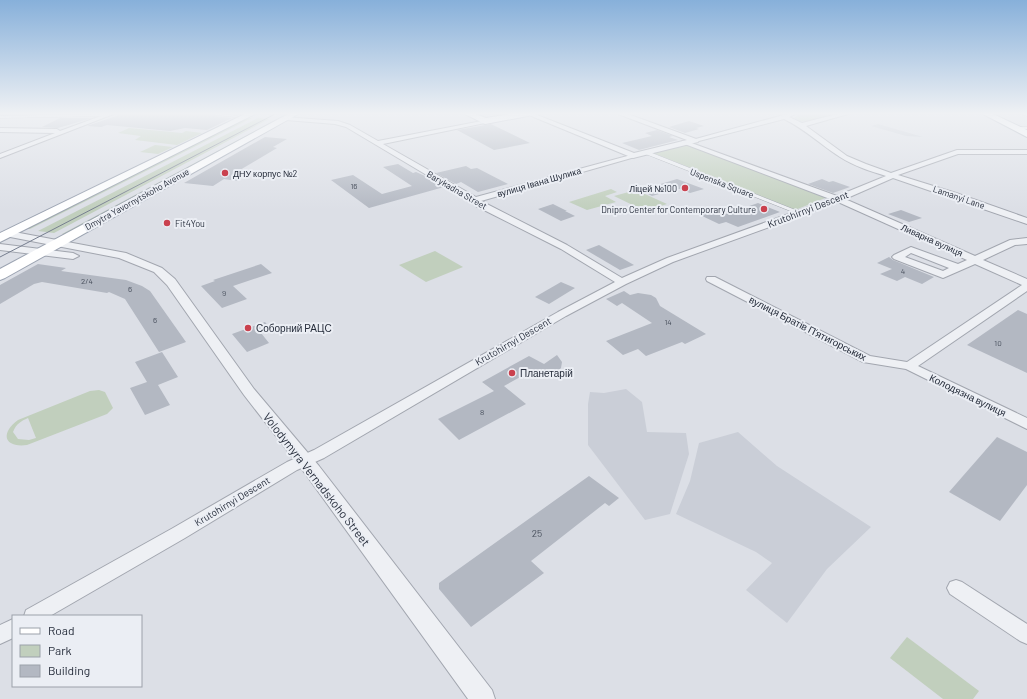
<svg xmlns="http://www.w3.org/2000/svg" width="1027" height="699" font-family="Barlow,sans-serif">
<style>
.built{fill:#caced7}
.green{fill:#c1cfbd;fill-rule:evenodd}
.building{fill:#b3b8c2}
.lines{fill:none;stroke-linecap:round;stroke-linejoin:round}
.pedestrian-casing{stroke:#a2a6af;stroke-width:1}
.minor-casing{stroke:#a2a6af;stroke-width:2}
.tertiary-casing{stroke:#a2a6af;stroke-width:2}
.primary-casing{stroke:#9ba3b1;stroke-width:2}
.pedestrian{fill:#eef0f4;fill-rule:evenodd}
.minor{fill:#eef0f4;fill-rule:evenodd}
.tertiary{fill:#eef0f4;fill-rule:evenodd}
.primary{fill:#fff;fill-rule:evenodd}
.tram{stroke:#767e8f;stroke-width:1}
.poi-dot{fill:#ca414e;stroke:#ebeef4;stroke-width:1.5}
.labels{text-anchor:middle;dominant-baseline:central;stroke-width:4;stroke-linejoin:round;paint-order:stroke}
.number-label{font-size:8px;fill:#49505d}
.far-poi-label{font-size:9px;fill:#262d3b;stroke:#ebeef4;text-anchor:start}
.far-street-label{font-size:9px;fill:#262d3b;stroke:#ebeef4}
.street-label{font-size:10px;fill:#262d3b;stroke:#ebeef4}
.poi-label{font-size:10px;fill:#262d3b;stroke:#ebeef4;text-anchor:start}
.near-number-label{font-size:10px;fill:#49505d}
.near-street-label{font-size:12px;fill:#262d3b;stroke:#ebeef4}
</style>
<rect width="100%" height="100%" fill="#dcdfe6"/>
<g class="built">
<path d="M 878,124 L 923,137 L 906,136 L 871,126 Z"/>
<path d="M 626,389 L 642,402 L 647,432 L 686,433 L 689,454 L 670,514 L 645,520 L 588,445 L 588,404 L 590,392 L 604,393 Z"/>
<path d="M 738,432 L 777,466 L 871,527 L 827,569 L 787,623 L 746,590 L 772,563 L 756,552 L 676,514 L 690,481 L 699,443 Z"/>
</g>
<g class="green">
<path d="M 796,113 L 821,113 L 829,115 L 808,122 L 800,121 L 794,118 L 798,115 Z"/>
<path d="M 248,118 L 252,118 L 30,229 L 25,229 Z"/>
<path d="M 258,118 L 269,119 L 54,233 L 38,231 Z"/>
<path d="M 275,120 L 278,120 L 66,235 L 62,234 Z"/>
<path d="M 129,128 L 182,133 L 186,131 L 202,133 L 177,145 L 135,140 L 141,136 L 118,133 Z"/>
<path d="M 155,145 L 173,147 L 158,154 L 140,152 Z"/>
<path d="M 686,145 L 828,197 L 795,210 L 653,153 Z"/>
<path d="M 611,189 L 617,192 L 605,196 L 616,202 L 587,210 L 569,202 Z"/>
<path d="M 636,190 L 667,204 L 645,211 L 614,196 Z"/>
<path d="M 435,251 L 463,267 L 426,282 L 399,265 Z"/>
<path d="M 99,390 L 105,392 L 113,408 L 107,414 L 27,445 C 4,448 0,433 18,420 L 90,391 ZM 28,418 L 36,438 L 29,440 L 18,439 L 13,432 C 16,424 21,421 28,418 Z"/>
<path d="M 907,637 L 979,691 L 973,699 L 943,699 L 890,658 Z"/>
</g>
<g class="building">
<path d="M 125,113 L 187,113 L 232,118 L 207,130 L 185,128 L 170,131 L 107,125 L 101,127 L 87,126 Z"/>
<path d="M 60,118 L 92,118 L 58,128 L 42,127 Z"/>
<path d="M 689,121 L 704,126 L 696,128 L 699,129 L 685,133 L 669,127 Z"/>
<path d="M 491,124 L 495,126 L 530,143 L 494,150 L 457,130 Z"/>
<path d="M 657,130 L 673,136 L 669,137 L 678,140 L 639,150 L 622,143 L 652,136 L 645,133 Z"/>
<path d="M 265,137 L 287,139 L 273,147 L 277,148 L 240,170 L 253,171 L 237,181 L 224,179 L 213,186 L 184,183 Z"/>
<path d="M 398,164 L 413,173 L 416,172 L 425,176 L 444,187 L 369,208 L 331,180 L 353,175 L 382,194 L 412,186 L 383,167 Z"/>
<path d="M 466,166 L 471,169 L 477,168 L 508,184 L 478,192 L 461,182 L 456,184 L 436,173 Z"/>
<path d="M 677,179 L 704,189 L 690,193 L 680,189 L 677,189 L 652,196 L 641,190 Z"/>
<path d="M 822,179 L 829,182 L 833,181 L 850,187 L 833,193 L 808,184 Z"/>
<path d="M 758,203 L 780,212 L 738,227 L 726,222 L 719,224 L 700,215 L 713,211 L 723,215 Z"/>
<path d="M 553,204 L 567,211 L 565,211 L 575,216 L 561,221 L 538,209 Z"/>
<path d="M 901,210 L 922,218 L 909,222 L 888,214 Z"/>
<path d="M 599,245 L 634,265 L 620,270 L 586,250 Z"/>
<path d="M 889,257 L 893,260 L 934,277 L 922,284 L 905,277 L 897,281 L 880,274 L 892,269 L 877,263 Z"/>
<path d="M 38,264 L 66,268 L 61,271 L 126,280 L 142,286 L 150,291 L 186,342 L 159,352 L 125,299 L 109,292 L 107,293 L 42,282 L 34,284 L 0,304 L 0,285 Z"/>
<path d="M 261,264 L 272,273 L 233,286 L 247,299 L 222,308 L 201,286 L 215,281 L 213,280 Z"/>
<path d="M 561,282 L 575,288 L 549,304 L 535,297 Z"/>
<path d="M 624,291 L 630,295 L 638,293 L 651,295 L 656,298 L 660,306 L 706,334 L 685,344 L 682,342 L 646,356 L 638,349 L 623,355 L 606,341 L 652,323 L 622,303 L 617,306 L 606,299 Z"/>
<path d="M 1018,310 L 1027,314 L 1027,373 L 967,345 Z"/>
<path d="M 265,322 L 271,329 L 261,333 L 269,343 L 247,352 L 232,334 Z"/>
<path d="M 162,352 L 178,377 L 158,385 L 170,405 L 145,415 L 130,388 L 147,382 L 135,362 Z"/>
<path d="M 557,355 L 562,362 L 561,368 L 558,371 L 544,374 L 531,371 L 504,386 L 526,404 L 459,440 L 438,419 L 494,391 L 482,382 L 529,356 L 544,364 Z"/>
<path d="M 997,437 L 1027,452 L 1027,485 L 1000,521 L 949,492 Z"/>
<path d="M 589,476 L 619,498 L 609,506 L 605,503 L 531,561 L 544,573 L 471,627 L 439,589 L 439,583 Z"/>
</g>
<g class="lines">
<defs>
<g id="pedestrian">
<path d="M 198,113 L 211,113 L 238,116 L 236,117 Z"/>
<path d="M 1020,113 L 1027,113 L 1027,116 L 1020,114 Z"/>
<path d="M 108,114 L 106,116 L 0,118 L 0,116 Z"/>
<rect x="1019" y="127" width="8" height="2"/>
<path d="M 643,151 L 647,151 L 803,213 L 798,214 L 643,153 Z"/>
</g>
<g id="minor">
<path d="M 109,113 L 116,113 L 0,158 L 0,154 L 55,133 L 0,132 L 0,128 L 57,129 L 60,131 Z"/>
<path d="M 791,113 L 795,114 L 789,117 L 802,123 L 841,113 L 849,113 L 848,114 L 806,126 L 847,156 L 866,164 L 891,173 L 957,150 L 1027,150 L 1027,154 L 958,154 L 898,175 L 956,193 L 1027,218 L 1027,224 L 893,178 L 845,199 L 975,256 L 1010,240 L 1027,238 L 1027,244 L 1015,245 L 983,260 L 1027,279 L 1027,291 L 918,366 L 1027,418 L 1027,429 L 906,369 L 863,362 L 707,281 L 706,279 L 707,277 L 715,277 L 870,356 L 907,362 L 1022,285 L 975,264 L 943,278 L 894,259 L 892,257 L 894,255 L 911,247 L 958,264 L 967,260 L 838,202 L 673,262 L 626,284 L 566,316 L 324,458 L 297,470 L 185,538 L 50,616 L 24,616 L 26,610 L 173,528 L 287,462 L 314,450 L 558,312 L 615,282 L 561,249 L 476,206 L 472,202 L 346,127 L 335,124 L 286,120 L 283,118 L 284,117 L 338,121 L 350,125 L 378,141 L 487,120 L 488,121 L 485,123 L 383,144 L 476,197 L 631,155 L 635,155 L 635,157 L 481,201 L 567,245 L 622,278 L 667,258 L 830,199 L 682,143 L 682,141 L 686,141 L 837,196 L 886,176 C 870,171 854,166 840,157 C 821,145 805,129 784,119 L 695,142 L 692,140 ZM 911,253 L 949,268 L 943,271 L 905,257 Z"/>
<path d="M 956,580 L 962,582 L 1027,624 L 1027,644 L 1020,641 L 950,594 L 947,588 L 950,582 Z"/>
<path d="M 13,619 L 13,638 L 0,644 L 0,625 Z"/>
</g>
<g id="tertiary">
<path d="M 524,113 L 532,113 L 634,153 L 687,140 L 618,114 L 617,113 L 625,113 L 699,140 L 698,142 L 633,158 Z"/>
<path d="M 9,231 L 126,253 L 162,268 L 175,279 L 254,389 L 319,466 L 492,690 L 495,699 L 468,699 L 307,476 L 244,395 L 167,285 L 154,272 L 119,258 L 5,236 L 4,234 Z"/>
<path d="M 0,244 L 73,253 L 79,256 L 73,259 L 0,250 Z"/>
</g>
<g id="primary">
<path d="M 247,113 L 257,113 L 0,242 L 0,233 Z"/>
<path d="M 290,113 L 300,113 L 5,278 L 0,280 L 0,269 Z"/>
<path d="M 463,113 L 473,113 L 486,118 L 516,113 L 532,113 L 528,116 L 485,124 Z"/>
<path d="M 981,113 L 991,113 L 1027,130 L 1027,137 Z"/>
</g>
</defs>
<use href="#pedestrian" class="pedestrian-casing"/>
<use href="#minor" class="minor-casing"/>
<use href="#tertiary" class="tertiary-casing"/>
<use href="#primary" class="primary-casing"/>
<use href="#pedestrian" class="pedestrian"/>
<use href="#minor" class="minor"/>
<use href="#tertiary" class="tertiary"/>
<use href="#primary" class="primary"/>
<path class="tram" d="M 0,257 L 277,113"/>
</g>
<linearGradient id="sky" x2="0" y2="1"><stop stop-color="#87b0da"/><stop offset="0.54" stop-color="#eff1f4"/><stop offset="1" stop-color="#eff1f4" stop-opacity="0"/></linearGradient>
<rect width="1027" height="210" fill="url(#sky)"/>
<g class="poi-dot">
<circle cx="225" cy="173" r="4"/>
<circle cx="685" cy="188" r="4"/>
<circle cx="764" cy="209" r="4"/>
<circle cx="167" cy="223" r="4"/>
<circle cx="248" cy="328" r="4"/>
<circle cx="512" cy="373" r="4"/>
</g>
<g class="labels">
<g class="number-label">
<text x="354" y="186">16</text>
<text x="903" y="271">4</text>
<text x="87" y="281">2/4</text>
<text x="130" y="289">6</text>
<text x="224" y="293">9</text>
<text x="155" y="320">6</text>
<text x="668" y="322">14</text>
<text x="998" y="343">10</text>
<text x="482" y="412">8</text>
</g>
<g class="far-poi-label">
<text x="233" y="173">ДНУ корпус №2</text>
<text x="677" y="188" text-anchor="end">Ліцей №100</text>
<text x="756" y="209" text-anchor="end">Dnipro Center for Contemporary Culture</text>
<text x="175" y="223">Fit4You</text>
</g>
<g class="far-street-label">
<text transform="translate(539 182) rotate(-16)">вулиця Івана Шулика</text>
<text transform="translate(722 183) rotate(21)">Uspenska Square</text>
<text transform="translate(457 190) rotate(30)">Barykadna Street</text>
<text transform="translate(959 197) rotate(19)">Lamanyi Lane</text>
<text transform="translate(137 199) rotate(-29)">Dmytra Yavornytskoho Avenue</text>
<text transform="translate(932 240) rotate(24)">Ливарна вулиця</text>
</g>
<g class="street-label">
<text transform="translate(808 209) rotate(-21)">Krutohirnyi Descent</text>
<text transform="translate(808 328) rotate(27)">вулиця Братів Пʼятигорських</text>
<text transform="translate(513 341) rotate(-30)">Krutohirnyi Descent</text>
<text transform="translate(968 395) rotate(26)">Колодязна вулиця</text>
<text transform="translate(232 501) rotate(-31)">Krutohirnyi Descent</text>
</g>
<g class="poi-label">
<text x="256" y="328">Соборний РАЦС</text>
<text x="520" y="373">Планетарій</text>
</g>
<g class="near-number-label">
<text x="537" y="533">25</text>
</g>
<g class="near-street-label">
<text transform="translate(317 479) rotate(52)">Volodymyra Vernadskoho Street</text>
</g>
</g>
<rect x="12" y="615" width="130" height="72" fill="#ebeef4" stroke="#9ca1aa"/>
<rect x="20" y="628" width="20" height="6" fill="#ffffff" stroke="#9ca1aa"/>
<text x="48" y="635" font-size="12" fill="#262d3b">Road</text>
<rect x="20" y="645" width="20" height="12" fill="#c1cfbd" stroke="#9ca1aa"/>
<text x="48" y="655" font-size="12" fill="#262d3b">Park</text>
<rect x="20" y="665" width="20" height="12" fill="#b3b8c2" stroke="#9ca1aa"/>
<text x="48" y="675" font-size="12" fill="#262d3b">Building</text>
</svg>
